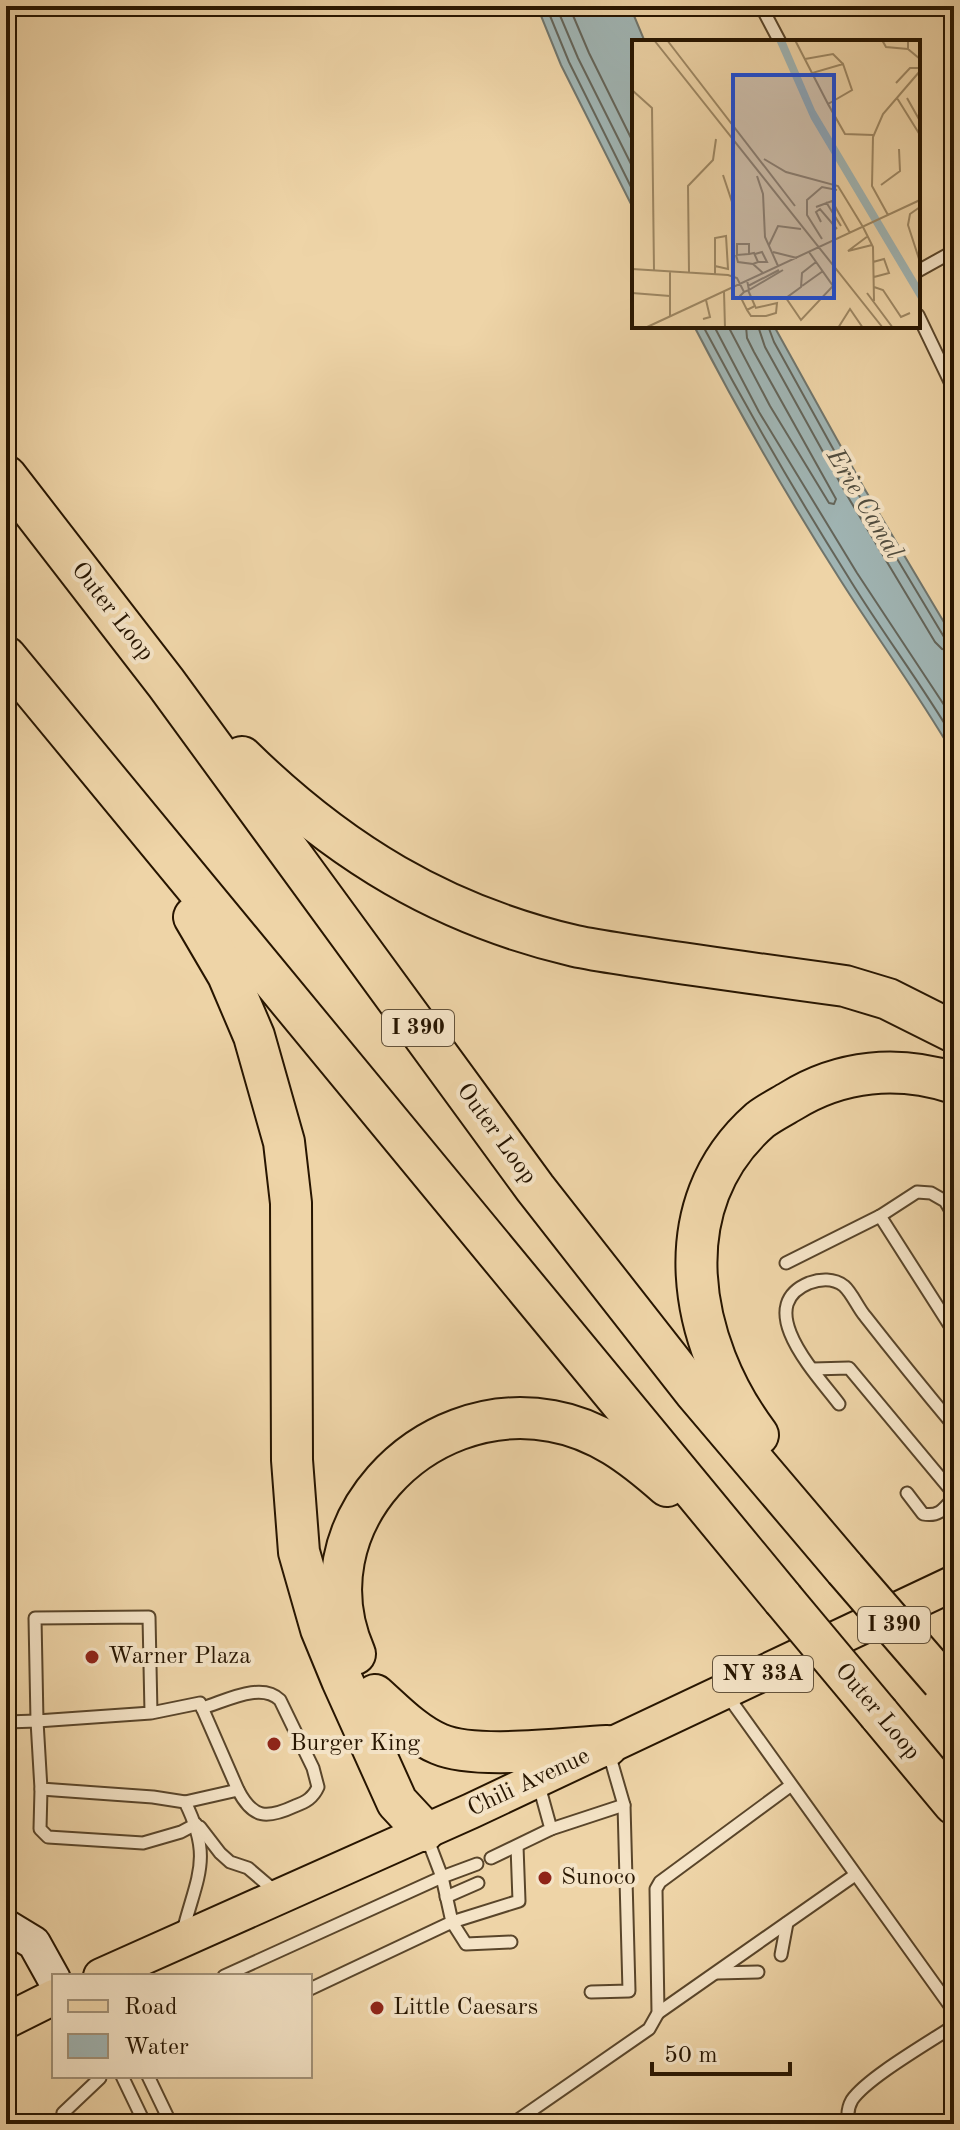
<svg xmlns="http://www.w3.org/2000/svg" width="960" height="2130" font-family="'Old Standard TT',serif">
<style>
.water{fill:#a0b5b4;stroke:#70756c;stroke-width:2}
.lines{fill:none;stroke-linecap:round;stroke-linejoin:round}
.shore{stroke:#64655a;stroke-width:2}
.lane-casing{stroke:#59452a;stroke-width:15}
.secondary-casing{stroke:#271500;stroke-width:36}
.primary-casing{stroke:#271500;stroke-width:38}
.highway-casing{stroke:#271500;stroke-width:44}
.lane{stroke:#f4e3c6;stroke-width:11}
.secondary{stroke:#f4e3c6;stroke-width:32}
.primary{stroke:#eed4a7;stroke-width:34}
.highway{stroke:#eed4a7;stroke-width:40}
.highway-bridge-casing{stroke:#271500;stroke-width:44;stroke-linecap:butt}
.highway-bridge{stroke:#eed4a7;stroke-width:40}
.poi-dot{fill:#8f2418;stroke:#f4e3c6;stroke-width:3}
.labels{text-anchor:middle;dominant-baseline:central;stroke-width:8;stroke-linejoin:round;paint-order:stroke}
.shield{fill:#f4e3c6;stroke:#64533b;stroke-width:2}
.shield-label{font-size:22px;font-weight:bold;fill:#271500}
.street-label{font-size:24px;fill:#271500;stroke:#f4e3c6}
.poi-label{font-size:24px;fill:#271500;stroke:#f4e3c6;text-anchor:start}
.water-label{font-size:26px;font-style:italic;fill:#514d3f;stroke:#f4e3c6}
.inset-road{fill:none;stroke:#9e8864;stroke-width:2}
.view{fill:#1d4ed8;fill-opacity:0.15;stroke:#1d4ed8;stroke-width:4}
.inset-edge{fill:none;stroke:#271500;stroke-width:4}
</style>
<rect width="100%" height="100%" fill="#eed4a7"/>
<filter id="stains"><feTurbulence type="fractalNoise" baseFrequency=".0025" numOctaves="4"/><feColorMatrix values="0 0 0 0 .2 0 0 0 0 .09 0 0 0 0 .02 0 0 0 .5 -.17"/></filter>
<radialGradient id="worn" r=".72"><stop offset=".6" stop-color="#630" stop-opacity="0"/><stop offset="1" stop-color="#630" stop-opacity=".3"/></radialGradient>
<g class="water">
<path d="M 537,6 L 630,6 L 645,42 L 634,42 L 634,210 L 561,65 Z"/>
<path d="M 694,326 L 774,326 L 864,488 L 954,639 L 954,755 C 919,695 878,639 841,581 C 788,498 739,413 694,326 Z"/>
</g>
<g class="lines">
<g class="shore">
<path d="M 546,6 L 569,62 L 634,193"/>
<path d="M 556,6 L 578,58 L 634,170"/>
<path d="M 569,6 L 589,53 L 634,144"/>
<path d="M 703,326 C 748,411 796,494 847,575 C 881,631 921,683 954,739"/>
<path d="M 714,326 L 759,412 L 857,573 L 954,720"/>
<path d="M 728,326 L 770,406 L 829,503 L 834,504 L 836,499 L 754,352 L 747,338 L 746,326"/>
<path d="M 758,326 L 765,347 L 848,497 L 935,642 L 942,649 L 954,651"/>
<path d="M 768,326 L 774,342 L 857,492 L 944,637 L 954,641"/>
</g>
<defs>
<g id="lane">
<path d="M 761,6 L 780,42"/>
<path d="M 918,271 L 954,251"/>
<path d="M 918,315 L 954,390"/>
<path d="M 880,1216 L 954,1332"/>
<path d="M 786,1263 L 880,1216 L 917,1192 L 931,1193 L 945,1201 L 954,1216"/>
<path d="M 813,1369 L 849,1368 L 954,1494"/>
<path d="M 839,1404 C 818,1376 751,1307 809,1283 C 820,1279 834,1278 844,1286 C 852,1293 858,1308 865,1316 C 894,1353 924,1390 954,1426"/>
<path d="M 907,1493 L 923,1514 C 939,1517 944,1509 954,1497"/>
<path d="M 727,1695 L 953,2010 L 954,2015"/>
<path d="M 202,1708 C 224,1702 261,1681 280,1700 L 313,1768 L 318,1787 C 313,1798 306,1802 295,1806 C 267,1819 253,1819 238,1790"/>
<path d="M 151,1713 L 149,1617 L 35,1618 L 37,1721 L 151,1713 L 200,1703 L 238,1790 L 185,1802"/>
<path d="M 6,1722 L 37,1721 L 41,1789 L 153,1797 L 185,1802 C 213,1858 197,1876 183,1931"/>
<path d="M 41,1789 L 40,1829 L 48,1837 L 143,1843 L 181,1832 L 196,1824"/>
<path d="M 200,1827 L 220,1853 L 230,1862 L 248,1868 L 276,1892"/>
<path d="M 551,1829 L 624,1805 L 608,1750"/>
<path d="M 491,1858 L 551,1829 L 538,1782"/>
<path d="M 446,1897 L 478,1883"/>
<path d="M 511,1942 L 466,1944 L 452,1922 L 519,1901 L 517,1846"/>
<path d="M 781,1955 L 787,1923"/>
<path d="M 717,1973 L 758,1972"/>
<path d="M 224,1976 L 442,1877 L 426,1835"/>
<path d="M 310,1989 L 452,1922 L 442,1877 L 477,1864"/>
<path d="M 591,1992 L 629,1991 L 624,1805"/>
<path d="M 658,2013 L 855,1875"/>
<path d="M 122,2076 L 145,2124"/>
<path d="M 148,2076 L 171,2124"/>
<path d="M 68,2124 L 63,2113 L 100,2078"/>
<path d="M 512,2124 L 649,2029 L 658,2013 L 656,1889 L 660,1882 L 790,1786"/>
<path d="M 849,2124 C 847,2116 848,2107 852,2100 C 867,2078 928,2043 952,2027 L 954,2020"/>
</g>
<path id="secondary" d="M 6,1926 L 34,1943 L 54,1979"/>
<g id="primary">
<path d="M 101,1976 L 471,1811 L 954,1583"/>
<path d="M 6,2021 L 54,1997"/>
</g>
<g id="highway">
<path d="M 6,476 L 166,683 L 535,1188 L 694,1391 L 845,1569"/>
<path d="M 6,657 L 783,1599"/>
<path d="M 242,757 C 339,852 442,915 575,946 C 598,951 623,954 647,958 C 713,968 779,977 845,986 L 888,999 L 954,1032"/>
<path d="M 194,917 L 228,975 L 254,1036 L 284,1142 L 291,1203 L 292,1460 L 299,1552 L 321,1629 L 342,1680 L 397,1802 L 424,1831"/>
<path d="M 758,1435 C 689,1343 663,1205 760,1120 C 769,1113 781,1107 791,1101 C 841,1070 898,1065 954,1083"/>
<path d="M 355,1654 C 299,1527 422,1397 552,1421 C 598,1429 633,1456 667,1486"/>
<path d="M 375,1695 C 395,1713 415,1734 439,1744 C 476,1760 564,1748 607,1746"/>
<path d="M 879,1714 L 954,1804"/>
</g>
</defs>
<use href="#lane" class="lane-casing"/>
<use href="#secondary" class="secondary-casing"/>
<use href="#primary" class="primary-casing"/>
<use href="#highway" class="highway-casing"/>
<use href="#lane" class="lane"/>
<use href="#secondary" class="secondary"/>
<use href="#primary" class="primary"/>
<use href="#highway" class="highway"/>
<defs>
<g id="highway-bridge">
<path d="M 845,1569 L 942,1681"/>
<path d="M 783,1599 L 879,1714"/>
</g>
</defs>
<use href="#highway-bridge" class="highway-bridge-casing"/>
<use href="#highway-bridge" class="highway-bridge"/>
</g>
<g class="poi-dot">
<circle cx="92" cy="1657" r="8"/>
<circle cx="274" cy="1744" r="8"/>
<circle cx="545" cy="1878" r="8"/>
<circle cx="377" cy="2008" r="8"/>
</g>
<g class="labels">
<g class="shield">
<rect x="382" y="1010" width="72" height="36" rx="6"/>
<rect x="858" y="1607" width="72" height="36" rx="6"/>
<rect x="713" y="1656" width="100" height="36" rx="6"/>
</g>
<g class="shield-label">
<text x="418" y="1028">I 390</text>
<text x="894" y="1625">I 390</text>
<text x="763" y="1674">NY 33A</text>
</g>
<g class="street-label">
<text transform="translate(112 612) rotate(52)">Outer Loop</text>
<text transform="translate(496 1134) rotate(54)">Outer Loop</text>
<text transform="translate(877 1712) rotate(50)">Outer Loop</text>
<text transform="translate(529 1783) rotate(-25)">Chili Avenue</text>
</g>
<g class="poi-label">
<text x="108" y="1657">Warner Plaza</text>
<text x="290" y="1744">Burger King</text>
<text x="561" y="1878">Sunoco</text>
<text x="393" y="2008">Little Caesars</text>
</g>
<g class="water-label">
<text transform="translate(864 504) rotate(59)">Erie Canal</text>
</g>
</g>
<g transform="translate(632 40)">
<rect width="288" height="288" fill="#eed4a7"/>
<path d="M 144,0 L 153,0 L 183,70 L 288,246 L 288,262 L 179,79 Z" fill="#a0b5b4"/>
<path class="inset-road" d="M 22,0 L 251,288M 35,0 L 163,166M 163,0 L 180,33M 250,0 L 254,7 L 276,9M 276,0 L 276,9 L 288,19M 173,19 L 201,14 L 211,24M 264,43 L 278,28 L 288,28M 0,50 L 20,68 L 22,230M 265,58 L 288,95M 275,58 L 288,81M 196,64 L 180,33 L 211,24 L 220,50 L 196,64 L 213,94 L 241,95M 132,119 L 154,132 L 206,146 L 231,187M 91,135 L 100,162 L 101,236M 125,136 L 131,154 L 133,197 L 146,226M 249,145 L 268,131 L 267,109M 194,162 L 209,186M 184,167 L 200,161 L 218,193M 288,167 L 278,174 L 276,185 L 288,222M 256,175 L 240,146 L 241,97 L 251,74 L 288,31M 189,182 L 184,172 L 188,169 L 205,189M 231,187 L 241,207 L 242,261M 236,196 L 216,211 L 240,205M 190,199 L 175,175 L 175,160 L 190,147 L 205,150M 137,205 L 146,186 L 169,189M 141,212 L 165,218M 177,212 L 201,246 L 169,280 L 154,258 L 169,247 L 170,233 L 184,222M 117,214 L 117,204 L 105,204 L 105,215 L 117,214 L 122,213 L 126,222 L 121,224M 123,214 L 130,212 L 135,222 L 126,222M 104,215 L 106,222 L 121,224 L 131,233M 241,222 L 252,219 L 257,233 L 242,237M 83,226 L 96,229 L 94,196 L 83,198 L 83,234M 0,229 L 96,235 L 105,238 L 112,252 L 117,250 L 115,240M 38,231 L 38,276M 57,232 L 56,146 L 81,120 L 84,99M 116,246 L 147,230M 170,246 L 191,231M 242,247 L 251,250 L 269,277 L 278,273M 117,250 L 151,230M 92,251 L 93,288M 112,252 L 108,256 L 115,270 L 123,266 L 116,250M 0,253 L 38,256M 235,253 L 261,288M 115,270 L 119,276 L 134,276 L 144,273 L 145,263 L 123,268M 71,279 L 78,277 L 74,260M 13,288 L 288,160M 206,288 L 218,269 L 231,288"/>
<path class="view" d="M 101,35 L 202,35 L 202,258 L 101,258 Z"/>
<rect width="288" height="288" class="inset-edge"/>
</g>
<rect width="960" height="2130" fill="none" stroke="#eed4a7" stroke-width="32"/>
<rect x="8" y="8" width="944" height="2114" fill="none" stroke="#271500" stroke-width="4"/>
<rect x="16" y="16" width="928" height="2098" fill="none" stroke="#271500" stroke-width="2"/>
<rect x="52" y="1974" width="260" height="104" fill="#f4e3c6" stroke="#a29177" stroke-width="2"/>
<rect x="68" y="2000" width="40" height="12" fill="#eed4a7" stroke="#a29177" stroke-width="2"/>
<text x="124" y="2014" font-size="24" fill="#271500">Road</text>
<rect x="68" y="2034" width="40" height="24" fill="#a0b5b4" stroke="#a29177" stroke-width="2"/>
<text x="124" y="2054" font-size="24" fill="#271500">Water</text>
<path d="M652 2062v12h138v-12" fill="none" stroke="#271500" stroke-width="4"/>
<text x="664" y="2062" font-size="24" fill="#271500" stroke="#f4e3c6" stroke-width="6" paint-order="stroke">50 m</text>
<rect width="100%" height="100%" filter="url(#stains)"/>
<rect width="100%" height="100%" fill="url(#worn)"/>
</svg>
